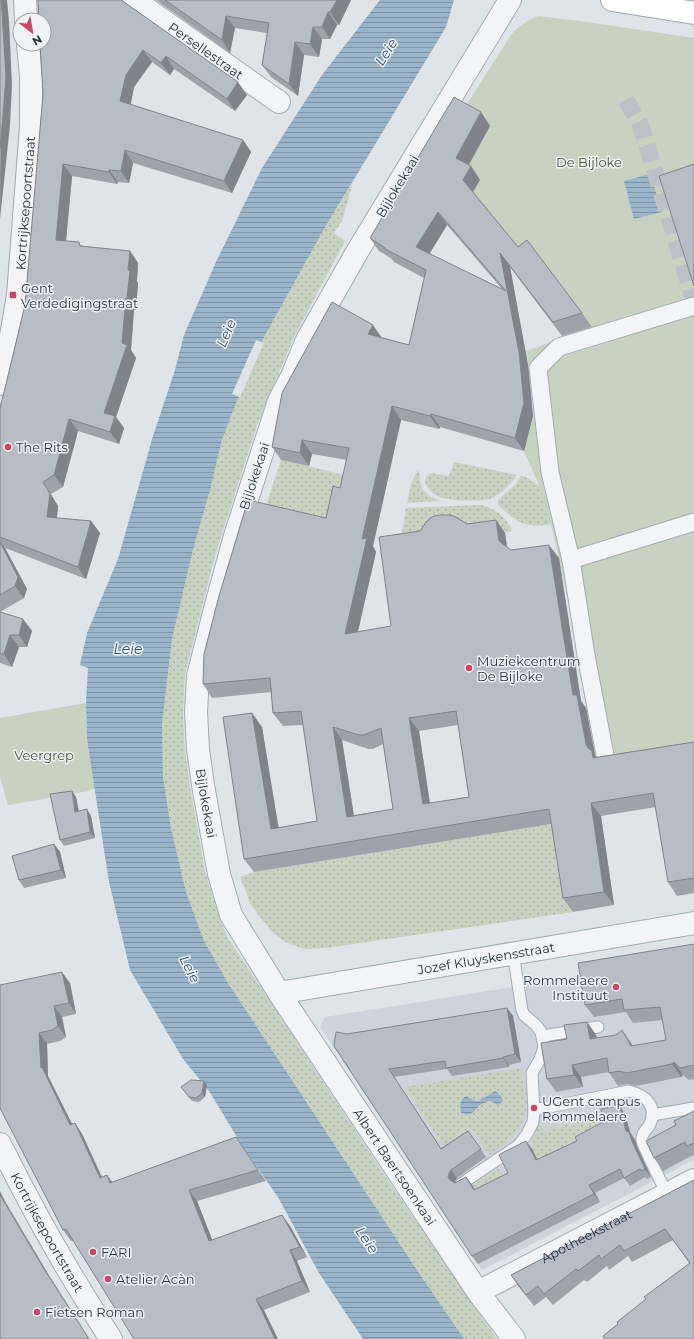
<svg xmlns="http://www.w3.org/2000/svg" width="694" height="1339" font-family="Montserrat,sans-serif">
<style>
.built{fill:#ced3db}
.grass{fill:url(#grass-dots)}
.green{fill:#c7d2c1}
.water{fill:url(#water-rules)}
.pier{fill:#dfe4e9}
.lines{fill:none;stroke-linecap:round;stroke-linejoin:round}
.pedestrian-tunnel{stroke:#bac1c7;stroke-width:17;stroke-dasharray:17 8;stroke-linecap:butt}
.service-casing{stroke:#a4abb3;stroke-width:13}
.pedestrian-casing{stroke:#a4abb3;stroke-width:19}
.minor-casing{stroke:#a4abb3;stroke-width:24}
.tertiary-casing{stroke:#a4abb3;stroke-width:24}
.primary-casing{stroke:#9fa9b4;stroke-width:24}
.service{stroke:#f2f4f7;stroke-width:11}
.pedestrian{stroke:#f2f4f7;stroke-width:17}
.minor{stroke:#f2f4f7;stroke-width:22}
.tertiary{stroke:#f2f4f7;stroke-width:22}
.primary{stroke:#fff;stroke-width:22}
.wall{fill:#9da3a9;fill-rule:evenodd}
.shaded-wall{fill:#80848a}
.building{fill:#b7bdc5;stroke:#80848a;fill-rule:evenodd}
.poi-dot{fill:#cd4564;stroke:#eff2f6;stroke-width:1.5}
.labels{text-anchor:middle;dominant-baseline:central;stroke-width:3;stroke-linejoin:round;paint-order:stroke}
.street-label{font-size:13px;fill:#283340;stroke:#eff2f6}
.park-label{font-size:13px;fill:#405b36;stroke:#eff2f6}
.poi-label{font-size:13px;fill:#283340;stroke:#eff2f6;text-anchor:start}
.water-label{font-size:14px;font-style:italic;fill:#335573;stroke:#eff2f6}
</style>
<defs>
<pattern id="grass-dots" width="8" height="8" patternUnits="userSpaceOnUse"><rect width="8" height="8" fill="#c7d2c1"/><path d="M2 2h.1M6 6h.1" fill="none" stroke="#abb5a7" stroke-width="1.8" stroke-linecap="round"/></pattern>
<pattern id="water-rules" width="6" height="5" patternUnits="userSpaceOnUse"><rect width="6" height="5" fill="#9ab4c9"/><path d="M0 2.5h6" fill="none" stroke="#7e93a5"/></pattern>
</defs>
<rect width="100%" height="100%" fill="#dfe4e9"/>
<path class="built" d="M 694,958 L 694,1160 L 482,1270 L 320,1027 L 325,1017 Z"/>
<g class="grass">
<path d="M 353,182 L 342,221 L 334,233 L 345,241 L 295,335 L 258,423 L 216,552 L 185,674 L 183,713 L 185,750 L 190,787 L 205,871 L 219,917 L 228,938 L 388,1180 L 497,1339 L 464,1339 L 458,1332 L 228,983 L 204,941 L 186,892 L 171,828 L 163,777 L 162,724 L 172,639 L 193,550 L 210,490 L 222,440 L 238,398 L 262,341 L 324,229 Z"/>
<path d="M 281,460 L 309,466 L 347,476 L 340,512 L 328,511 L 323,528 L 263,515 Z"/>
<path d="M 454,462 L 517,475 C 511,484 502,493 492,498 C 483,502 453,501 443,498 C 435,496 428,490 425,483 L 426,477 L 430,473 L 449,476 Z"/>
<path d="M 418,470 C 420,474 420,476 420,480 C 421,492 430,497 440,501 L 407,503 L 411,484 Z"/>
<path d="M 521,475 L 529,479 L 543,489 L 554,524 C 545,525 534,527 525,524 C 516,521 505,512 498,505 L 498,500 L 516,484 Z"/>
<path d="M 480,505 C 496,508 505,516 512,531 L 505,533 L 399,549 L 406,508 Z"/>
<path d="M 558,823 L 573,912 L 326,948 L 304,949 L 285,942 L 271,931 L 251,905 L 240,877 L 254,872 Z"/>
<path d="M 520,1068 C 522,1079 527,1091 527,1102 C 527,1128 508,1141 489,1155 L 474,1130 L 445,1148 L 405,1087 Z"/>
<path d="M 594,1116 L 605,1132 L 542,1168 C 530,1146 529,1148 539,1124 L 546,1132 L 554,1124 L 558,1129 L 567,1122 L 570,1127 L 580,1119 L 585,1124 Z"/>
<path d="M 499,1169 L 508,1185 L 508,1206 L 465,1190 Z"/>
</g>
<g class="green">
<path d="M 538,16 L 587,22 L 694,38 L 694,757 L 603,771 L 592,707 L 549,515 L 539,485 L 524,451 L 536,405 L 526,351 L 592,327 L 584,317 L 527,260 L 472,193 L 465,171 L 463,110 L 511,35 C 519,26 526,21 538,16 Z"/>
<path d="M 86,703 L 87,739 L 95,788 L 89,791 L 8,805 L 0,777 L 0,718 Z"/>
</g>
<g class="water">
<path d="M 380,0 L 454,0 L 446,27 L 324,229 L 262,341 L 238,398 L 222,440 L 210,490 L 193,550 L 172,639 L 162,724 L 163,777 L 171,828 L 186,892 L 204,941 L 228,983 L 419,1273 L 464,1339 L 363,1339 L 319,1273 L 278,1197 L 243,1147 L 209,1091 L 183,1059 L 130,970 L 109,882 L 87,739 L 86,703 L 88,668 L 80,665 L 87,633 L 118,559 L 153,436 L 175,370 L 184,335 L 216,262 L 262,168 L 322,75 Z"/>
<path d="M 650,174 L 662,212 L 634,219 L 624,181 Z"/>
<path d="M 495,1091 C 499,1093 501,1096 503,1100 L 501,1103 L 498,1105 L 490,1101 C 486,1102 483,1103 480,1105 C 474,1110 472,1118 461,1113 C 460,1106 459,1100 466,1096 L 476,1101 L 479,1101 Z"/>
</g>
<path class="pier" d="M 256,340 L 264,343 L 240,397 L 232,394 Z"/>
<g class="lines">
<path class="pedestrian-tunnel" d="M 626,100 L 641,126 L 694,300"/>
<defs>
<g id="service">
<path d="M 543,1036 L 598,1027"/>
<path d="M 534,1110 L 629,1091 C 645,1095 658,1106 650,1124 C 647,1130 641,1133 642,1140 C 643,1146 647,1152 649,1157 C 655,1170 661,1182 667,1194"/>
<path d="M 652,1115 L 694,1108"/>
<path d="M 461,1184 L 519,1145 L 527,1134 L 533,1122 L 534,1110 L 532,1073 L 540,1059 L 544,1047 L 541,1032 L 536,1025 L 524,1015 L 522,1010 L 513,953"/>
</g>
<g id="pedestrian">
<path d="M 571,560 L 694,522"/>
<path d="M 605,755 L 586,655 L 571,560 L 550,472 L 538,368 L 559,347 L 694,306"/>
</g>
<g id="minor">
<path id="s1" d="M 134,0 L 279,102"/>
<path id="s2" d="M 510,0 L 357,252 L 307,340 L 292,376 L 279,401 L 235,536 L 215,609 L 198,676 L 196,712 L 198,749 L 203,785 L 219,874 L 231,915 L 279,993 L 478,1292 L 514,1339"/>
<path id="s3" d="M 279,993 L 694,923"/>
<path id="s4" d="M 478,1292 L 694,1180"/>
</g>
<g id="tertiary">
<path d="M 25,0 L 26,20"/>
<path id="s5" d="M 0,384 L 11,336 L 18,295 L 22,244 L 31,126 L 31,77 L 28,44"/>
<path id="s6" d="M 0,1144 C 33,1211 70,1276 111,1339"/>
</g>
<path id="primary" d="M 612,0 L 694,13"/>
</defs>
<use href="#service" class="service-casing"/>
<use href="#pedestrian" class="pedestrian-casing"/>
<use href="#minor" class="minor-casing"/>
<use href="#tertiary" class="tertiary-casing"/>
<use href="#primary" class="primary-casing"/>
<use href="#service" class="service"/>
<use href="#pedestrian" class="pedestrian"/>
<use href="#minor" class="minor"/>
<use href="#tertiary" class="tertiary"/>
<use href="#primary" class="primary"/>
</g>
<g class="wall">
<path d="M 38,0 L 122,0 L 247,95 L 235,111 L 174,69 L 170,75 L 152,62 L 134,87 L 130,105 L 243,140 L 251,152 L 232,193 L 133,163 L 129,183 L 118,182 L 117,184 L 72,176 L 66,241 L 83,246 L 130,251 L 138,263 L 137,281 L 138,283 L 136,310 L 134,310 L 131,350 L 136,358 L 116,417 L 124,428 L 119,444 L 78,431 L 63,487 L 51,494 L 58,506 L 57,518 L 91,521 L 100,533 L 86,579 L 5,548 L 27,589 L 24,598 L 0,612 L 0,408 L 7,380 L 25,305 L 43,94 Z"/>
<path d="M 156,0 L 351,0 L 339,25 L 337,25 L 330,39 L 322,39 L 319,57 L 304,55 L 298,96 L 271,77 L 262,65 L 267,33 L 235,28 L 230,53 Z"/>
<path d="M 481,112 L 490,126 L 469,165 L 471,166 L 480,180 L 473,192 L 518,247 L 582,313 L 592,327 L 562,336 L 510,267 L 528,365 L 533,416 L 524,451 L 440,427 L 439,429 L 401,420 L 373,546 L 376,552 L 358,632 L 391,626 L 467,524 L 496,520 L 505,533 L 507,547 L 511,550 L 559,558 L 581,701 L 586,708 L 595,755 L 596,757 L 694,742 L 694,893 L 677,896 L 668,882 L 656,807 L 601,816 L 614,905 L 573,912 L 563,898 L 551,824 L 254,872 L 244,859 L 262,727 L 278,828 L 317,821 L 303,725 L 283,726 L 273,713 L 271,692 L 212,698 L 203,684 L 326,518 L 340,488 L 347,460 L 312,454 L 309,466 L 281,460 L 272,447 L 382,338 L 409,345 L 424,278 L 394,262 L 392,259 L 379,251 L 370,238 ZM 447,225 L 502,289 L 429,254 ZM 458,725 L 469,797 L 430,803 L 419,731 ZM 342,740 L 368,749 L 373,749 L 383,744 L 393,809 L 354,815 Z"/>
<path d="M 0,612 L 23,619 L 32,631 L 27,647 L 19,647 L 12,667 L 0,663 Z"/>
<path d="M 76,797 L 79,812 L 91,816 L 95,838 L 64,846 L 60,840 Z"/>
<path d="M 54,844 L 60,852 L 66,878 L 24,888 L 19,880 Z"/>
<path d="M 694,944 L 694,1079 L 689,1080 L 683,1075 L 681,1077 L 636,1086 L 628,1084 L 618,1086 L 609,1072 L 581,1077 L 583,1087 L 556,1092 L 547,1079 L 567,1039 L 587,1022 L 596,1035 L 597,1038 L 633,1046 L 666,1040 L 663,1020 L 633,1023 L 626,1012 L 594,1017 L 585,1005 Z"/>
<path d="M 70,983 L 76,1014 L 62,1017 L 66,1037 L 60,1041 L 47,1044 L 48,1076 L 72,1124 L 75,1123 L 82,1134 L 102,1177 L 107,1175 L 112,1183 L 236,1137 L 266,1181 L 197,1201 L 212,1240 L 290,1226 L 307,1257 L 297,1261 L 310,1292 L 264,1310 L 73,1241 L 71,1241 L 63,1230 L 0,985 Z"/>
<path d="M 507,1008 L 513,1016 L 521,1062 L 509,1065 L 509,1067 L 452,1076 L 447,1069 L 394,1077 L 441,1148 L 468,1131 L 486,1157 L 457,1178 L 454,1182 L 455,1183 L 466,1177 L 475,1190 L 508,1173 L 526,1141 L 532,1149 L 537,1160 L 577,1141 L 625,1114 L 630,1132 L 635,1140 L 638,1149 L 651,1177 L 647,1179 L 645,1177 L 630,1186 L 624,1178 L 595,1193 L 600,1202 L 478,1264 L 472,1256 L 347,1034 Z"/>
<path d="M 204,1081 L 207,1085 L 205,1097 L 199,1102 L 192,1101 L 181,1087 Z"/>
<path d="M 694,1111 L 694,1156 L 693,1155 L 663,1171 L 654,1158 L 676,1125 Z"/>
<path d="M 694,1180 L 694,1339 L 605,1339 L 603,1336 L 690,1264 L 673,1240 L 632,1262 L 628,1256 L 609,1270 L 607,1266 L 587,1282 L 584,1280 L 553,1305 L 546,1297 L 534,1306 L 519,1287 L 511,1275 Z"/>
</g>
<g class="shaded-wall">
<path d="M 1,0 L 7,0 L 9,21 L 12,85 L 10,125 L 0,219 Z"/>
<path d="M 337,0 L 351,0 L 339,25 L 330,12 Z"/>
<path d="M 328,12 L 337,25 L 330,39 L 322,27 Z"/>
<path d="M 226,16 L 235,28 L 230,53 L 222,40 Z"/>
<path d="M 313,27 L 322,39 L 319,57 L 310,44 Z"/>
<path d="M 295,42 L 304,55 L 298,96 L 289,84 Z"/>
<path d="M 143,50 L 152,62 L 134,87 L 129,114 L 120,101 L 126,75 Z"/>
<path d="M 166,56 L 174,69 L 170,75 L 161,63 Z"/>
<path d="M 238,82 L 247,95 L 235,111 L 227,99 Z"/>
<path d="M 481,112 L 490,126 L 465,171 L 456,158 Z"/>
<path d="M 243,140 L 251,152 L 232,193 L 224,181 Z"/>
<path d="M 125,150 L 133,163 L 129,183 L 121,171 Z"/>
<path d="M 63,164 L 72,176 L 65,252 L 56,240 Z"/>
<path d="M 471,166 L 480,180 L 472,193 L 463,180 Z"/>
<path d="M 109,170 L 118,182 L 117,184 L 109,172 Z"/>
<path d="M 438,212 L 447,225 L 425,261 L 416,247 Z"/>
<path d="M 130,251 L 138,263 L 137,281 L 138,283 L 136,310 L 127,298 L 128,270 Z"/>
<path d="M 500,253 L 510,267 L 528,365 L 533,416 L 524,451 L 515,438 L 524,403 Z"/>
<path d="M 126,298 L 134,310 L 131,350 L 136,358 L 116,417 L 124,428 L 119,444 L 110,432 L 104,413 L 122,343 Z"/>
<path d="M 373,325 L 382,338 L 368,334 Z"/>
<path d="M 392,406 L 401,420 L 373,546 L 376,552 L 354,648 L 345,634 L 362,539 Z"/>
<path d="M 431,414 L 440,427 L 439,429 L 430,416 Z"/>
<path d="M 69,419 L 78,431 L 63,487 L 54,475 Z"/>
<path d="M 302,440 L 312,454 L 309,466 L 300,453 Z"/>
<path d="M 43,482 L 58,506 L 56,529 L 47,517 Z"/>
<path d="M 496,520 L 505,533 L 508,555 L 499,541 Z"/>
<path d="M 91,521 L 100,533 L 86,579 L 78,567 Z"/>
<path d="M 0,541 L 5,548 L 27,589 L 24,598 L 15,586 Z"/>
<path d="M 549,545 L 559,558 L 581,701 L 586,708 L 595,755 L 601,764 L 593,758 L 586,744 L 573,695 Z"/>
<path d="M 23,619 L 32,631 L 27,647 L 19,635 Z"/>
<path d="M 10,635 L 19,647 L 12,667 L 4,654 Z"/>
<path d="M 252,713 L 262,727 L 281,842 L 271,829 Z"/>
<path d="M 409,718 L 419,731 L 432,818 L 423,804 Z"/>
<path d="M 333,727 L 342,740 L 356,830 L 347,817 Z"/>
<path d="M 72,791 L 76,797 L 80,819 L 75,812 Z"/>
<path d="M 591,803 L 601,816 L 614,905 L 604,892 Z"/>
<path d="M 87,809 L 91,816 L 95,838 L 90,832 Z"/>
<path d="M 54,844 L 60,852 L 66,878 L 61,870 Z"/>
<path d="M 62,972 L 70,983 L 76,1014 L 69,1003 Z"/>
<path d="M 54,1006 L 62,1017 L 66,1037 L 58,1026 Z"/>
<path d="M 507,1008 L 513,1016 L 521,1062 L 515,1054 Z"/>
<path d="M 587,1022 L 596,1035 L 599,1052 L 590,1039 Z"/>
<path d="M 622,1030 L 631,1043 L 640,1058 L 631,1046 Z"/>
<path d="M 39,1033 L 47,1044 L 48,1076 L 78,1136 L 70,1125 L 41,1068 Z"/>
<path d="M 503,1057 L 509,1065 L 509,1067 L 503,1058 Z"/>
<path d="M 674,1062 L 683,1075 L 681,1077 L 672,1064 Z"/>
<path d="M 572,1065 L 581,1077 L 583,1087 L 574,1075 Z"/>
<path d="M 204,1081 L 207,1085 L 205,1097 L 202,1093 Z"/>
<path d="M 620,1106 L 625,1114 L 630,1132 L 635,1140 L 638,1149 L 651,1177 L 645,1169 L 626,1131 Z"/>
<path d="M 75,1123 L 82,1134 L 107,1189 L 100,1178 Z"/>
<path d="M 526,1141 L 532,1149 L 542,1168 L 536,1160 Z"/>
<path d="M 451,1170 L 457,1178 L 455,1181 L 454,1185 L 450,1180 L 448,1177 L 449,1173 Z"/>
<path d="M 107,1175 L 115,1186 L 110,1183 Z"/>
<path d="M 466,1177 L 472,1185 L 480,1198 L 474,1190 Z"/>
<path d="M 589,1185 L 595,1193 L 600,1202 L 594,1194 Z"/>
<path d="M 189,1190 L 197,1201 L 217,1252 L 209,1241 Z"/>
<path d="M 0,1191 L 6,1203 L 50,1277 L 90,1339 L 44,1269 L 0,1195 Z"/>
<path d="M 282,1215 L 290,1226 L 307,1257 L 300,1247 Z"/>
<path d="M 290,1250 L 297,1261 L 310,1292 L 302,1281 Z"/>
<path d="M 256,1299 L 264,1310 L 278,1339 L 275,1339 Z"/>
</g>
<g class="building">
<path d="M 0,0 L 1,0 L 2,12 L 6,76 L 3,116 L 0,148 Z"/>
<path d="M 38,0 L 121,0 L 238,82 L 227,99 L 166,56 L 161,63 L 143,50 L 126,75 L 120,101 L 243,140 L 224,181 L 125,150 L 121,171 L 109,170 L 109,172 L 63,164 L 56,240 L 79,242 L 80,246 L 130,251 L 128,270 L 130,271 L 127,298 L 126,298 L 122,343 L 127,345 L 104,413 L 115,416 L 110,432 L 69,419 L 54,475 L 43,482 L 50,494 L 47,517 L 91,521 L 78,567 L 0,537 L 0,408 L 7,380 L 25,305 L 43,94 L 40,44 L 44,44 L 44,20 L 39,20 Z"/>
<path d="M 165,0 L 337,0 L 330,12 L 328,12 L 322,27 L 313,27 L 310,44 L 295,42 L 289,84 L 262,65 L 269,23 L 226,16 L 222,40 Z"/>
<path d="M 454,97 L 481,112 L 456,158 L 471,166 L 463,180 L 518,247 L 527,240 L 582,313 L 553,322 L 500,253 L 519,352 L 524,403 L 515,438 L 431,414 L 430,416 L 392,406 L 362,539 L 367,538 L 345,634 L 391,626 L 379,537 L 420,531 L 427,521 L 432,517 L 438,515 L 450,515 L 456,517 L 467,524 L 496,520 L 499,541 L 511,550 L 549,545 L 573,695 L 577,695 L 586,744 L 588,748 L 592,751 L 593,758 L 694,742 L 694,878 L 668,882 L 653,793 L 591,803 L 604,892 L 563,898 L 549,809 L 244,859 L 223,717 L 252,713 L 271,829 L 317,821 L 301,711 L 273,713 L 270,678 L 203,684 L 204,654 L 219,596 L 248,500 L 326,518 L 333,486 L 340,488 L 349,448 L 302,440 L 300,453 L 272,447 L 282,393 L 332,302 L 373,325 L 368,334 L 409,345 L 426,270 L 385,249 L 385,248 L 370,238 ZM 438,212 L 506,291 L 416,247 ZM 456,711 L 469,797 L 423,804 L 409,718 ZM 333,727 L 359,735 L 364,735 L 381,728 L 393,809 L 347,817 Z"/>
<path d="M 694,164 L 694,286 L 659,176 Z"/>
<path d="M 0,542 L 18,577 L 15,586 L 0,595 Z"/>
<path d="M 0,612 L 23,619 L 19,635 L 10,635 L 4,654 L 0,653 Z"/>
<path d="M 72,791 L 75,812 L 87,809 L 90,832 L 60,840 L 50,794 Z"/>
<path d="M 54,844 L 61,870 L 19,880 L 12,856 Z"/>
<path d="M 694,944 L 694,1065 L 680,1068 L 674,1062 L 672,1064 L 627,1073 L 619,1071 L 609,1073 L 607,1058 L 572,1065 L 574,1075 L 547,1079 L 541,1043 L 567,1039 L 564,1025 L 587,1022 L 590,1039 L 616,1035 L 622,1030 L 631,1046 L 666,1040 L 660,1007 L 624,1010 L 622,999 L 585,1005 L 578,963 Z"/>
<path d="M 62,972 L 69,1003 L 54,1006 L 58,1026 L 52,1030 L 39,1033 L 41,1068 L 42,1067 L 70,1125 L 75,1123 L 100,1178 L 107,1175 L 110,1183 L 236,1137 L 258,1170 L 189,1190 L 209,1241 L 282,1215 L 300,1247 L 290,1250 L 302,1281 L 256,1299 L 275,1339 L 134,1339 L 66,1229 L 63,1230 L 0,1108 L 0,985 Z"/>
<path d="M 507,1008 L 515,1054 L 503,1057 L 503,1058 L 446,1068 L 445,1061 L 389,1069 L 441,1149 L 468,1131 L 481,1149 L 451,1170 L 449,1173 L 448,1177 L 450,1180 L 455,1183 L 466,1177 L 474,1190 L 508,1173 L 499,1155 L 502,1153 L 526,1141 L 536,1160 L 577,1141 L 575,1137 L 603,1122 L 601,1109 L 620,1106 L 626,1131 L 629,1132 L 632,1141 L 645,1169 L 641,1171 L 640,1169 L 624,1178 L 620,1169 L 589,1185 L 594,1194 L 472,1256 L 334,1046 L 336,1032 L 347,1034 Z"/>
<path d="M 191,1080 L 204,1081 L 202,1093 L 196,1098 L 189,1097 L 181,1087 Z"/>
<path d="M 694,1111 L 694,1143 L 687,1146 L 685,1142 L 654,1158 L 646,1141 L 676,1125 L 674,1121 Z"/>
<path d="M 694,1180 L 694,1339 L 605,1339 L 603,1336 L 618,1324 L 617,1322 L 646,1299 L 644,1297 L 690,1263 L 665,1229 L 624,1251 L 620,1245 L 601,1259 L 599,1255 L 578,1271 L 576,1269 L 544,1294 L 538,1286 L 526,1295 L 511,1275 Z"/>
<path d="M 0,1195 L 44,1269 L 89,1339 L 0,1339 Z"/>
</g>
<g class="poi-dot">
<rect x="9" y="291" width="8" height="8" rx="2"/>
<circle cx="8" cy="447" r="4"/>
<circle cx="469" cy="668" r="4"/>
<circle cx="616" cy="987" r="4"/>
<circle cx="534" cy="1108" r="4"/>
<circle cx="93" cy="1252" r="4"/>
<circle cx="108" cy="1279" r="4"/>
<circle cx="37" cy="1312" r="4"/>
</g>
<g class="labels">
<g class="street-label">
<text stroke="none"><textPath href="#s1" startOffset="88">Persellestraat</textPath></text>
<text transform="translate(397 186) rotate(-59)">Bijlokekaai</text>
<text stroke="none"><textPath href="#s5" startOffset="183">Kortrijksepoortstraat</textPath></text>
<text transform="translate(254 476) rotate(-72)">Bijlokekaai</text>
<text stroke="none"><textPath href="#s2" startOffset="878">Bijlokekaai</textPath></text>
<text stroke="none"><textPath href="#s3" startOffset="210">Jozef Kluyskensstraat</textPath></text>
<text stroke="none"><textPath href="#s2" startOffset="1293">Albert Baertsoenkaai</textPath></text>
<text stroke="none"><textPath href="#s6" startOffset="100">Kortrijksepoortstraat</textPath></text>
<text stroke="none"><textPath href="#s4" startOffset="122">Apotheekstraat</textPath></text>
</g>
<g class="park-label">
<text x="589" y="162">De Bijloke</text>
<text x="44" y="755">Veergrep</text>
</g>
<g class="poi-label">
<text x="21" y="288">Gent<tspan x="21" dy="15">Verdedigingstraat</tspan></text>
<text x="16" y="447">The Rits</text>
<text x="477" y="661">Muziekcentrum<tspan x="477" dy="15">De Bijloke</tspan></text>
<text x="608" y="980" text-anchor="end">Rommelaere<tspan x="608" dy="15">Instituut</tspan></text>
<text x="542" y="1101">UGent campus<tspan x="542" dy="15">Rommelaere</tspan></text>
<text x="101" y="1252">FARI</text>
<text x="116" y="1279">Atelier Acàn</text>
<text x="45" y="1312">Fietsen Roman</text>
</g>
<g class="water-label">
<text transform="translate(386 52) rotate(-58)">Leie</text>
<text transform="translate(226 333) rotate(-67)">Leie</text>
<text x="128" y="649">Leie</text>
<text transform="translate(190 969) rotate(63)">Leie</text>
<text transform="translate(367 1240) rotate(55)">Leie</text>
</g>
</g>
<g transform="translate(32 32) rotate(149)"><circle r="19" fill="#eff2f6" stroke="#9fa6ad"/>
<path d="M0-3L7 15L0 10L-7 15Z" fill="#cd4564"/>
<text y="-6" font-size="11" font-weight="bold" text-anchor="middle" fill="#283340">N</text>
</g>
</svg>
